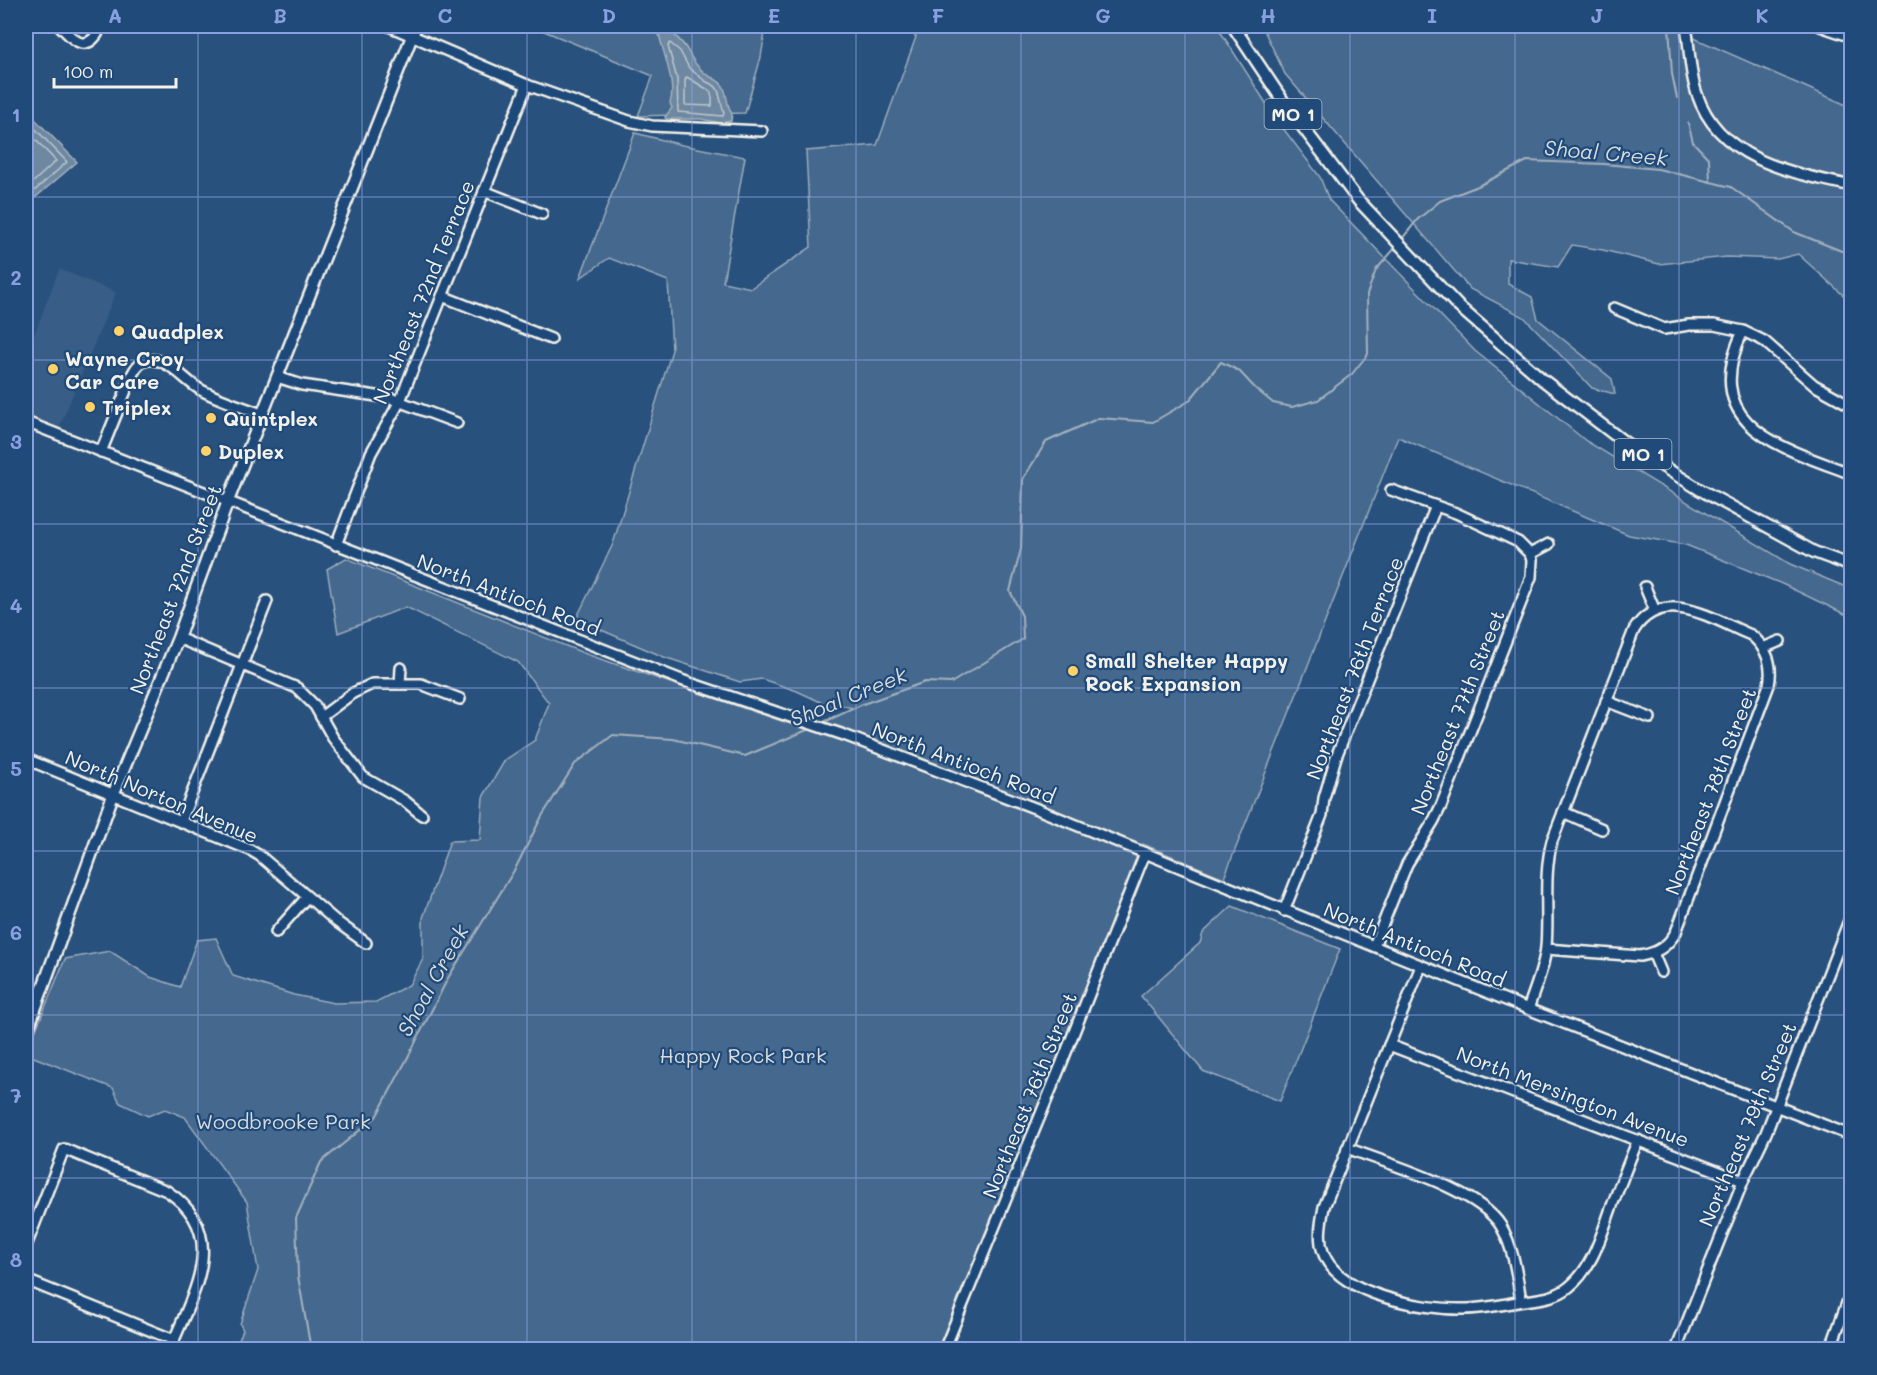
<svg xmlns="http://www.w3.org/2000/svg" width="1877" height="1375" font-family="Mali,sans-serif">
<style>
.built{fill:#375d86}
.green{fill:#45688e;stroke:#9cacbb;stroke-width:1.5}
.water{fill:#6e88a2;stroke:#a4b2be;stroke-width:1.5}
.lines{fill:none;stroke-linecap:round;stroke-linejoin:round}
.shore{stroke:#bec7cc;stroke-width:1.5}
.stream{stroke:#a4b2be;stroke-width:2}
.minor-casing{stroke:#f4f1e8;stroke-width:14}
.major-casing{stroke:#f4f1e8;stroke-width:15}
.minor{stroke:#1f4a7a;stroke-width:9}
.major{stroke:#1f4a7a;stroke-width:10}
.grid{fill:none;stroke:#88a0e0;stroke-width:1.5;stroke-opacity:0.55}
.poi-dot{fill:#ffd166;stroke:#1f4a7a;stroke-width:2}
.labels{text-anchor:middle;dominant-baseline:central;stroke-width:4.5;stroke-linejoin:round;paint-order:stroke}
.shield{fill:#1f4a7a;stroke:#b4bfc7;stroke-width:1.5}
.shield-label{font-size:18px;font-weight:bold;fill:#f4f1e8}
.street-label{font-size:20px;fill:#f4f1e8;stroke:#1f4a7a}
.poi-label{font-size:20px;font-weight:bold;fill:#f4f1e8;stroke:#1f4a7a;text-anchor:start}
.park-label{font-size:20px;fill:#dadcda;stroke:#1f4a7a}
.water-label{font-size:21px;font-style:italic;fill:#d9dcda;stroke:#1f4a7a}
.neatline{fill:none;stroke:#88a0e0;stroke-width:2}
.grid-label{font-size:20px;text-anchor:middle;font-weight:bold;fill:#88a0e0}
</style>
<rect width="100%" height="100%" fill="#28517e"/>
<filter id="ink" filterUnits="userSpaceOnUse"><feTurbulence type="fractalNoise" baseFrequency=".0167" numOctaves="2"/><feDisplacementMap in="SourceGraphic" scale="12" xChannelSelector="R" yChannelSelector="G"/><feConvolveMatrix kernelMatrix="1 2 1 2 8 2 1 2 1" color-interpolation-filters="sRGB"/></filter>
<g filter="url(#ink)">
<path class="built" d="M 59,269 L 116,292 L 59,428 L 26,416 L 26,356 Z"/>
<g class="green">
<path d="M 532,26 L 766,26 L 761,57 L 745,113 L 638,116 L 653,76 Z"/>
<path d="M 903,26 L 1217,26 L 1276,119 L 1320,177 L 1329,200 L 1475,351 L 1586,441 L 1790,564 L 1851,589 L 1851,617 L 1782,584 L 1686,545 L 1629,535 L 1398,437 L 1224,878 L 1143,844 L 943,1349 L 235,1349 L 243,1330 L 240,1324 L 258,1270 L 247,1202 L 185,1117 L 165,1109 L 148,1116 L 120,1103 L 113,1088 L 26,1054 L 65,959 L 110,951 L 150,977 L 180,987 L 197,940 L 216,938 L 233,976 L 294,995 L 334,1003 L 376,1002 L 409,985 L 423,959 L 423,918 L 450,841 L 480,840 L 483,797 L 505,760 L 535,740 L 549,703 L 518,662 L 406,607 L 338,633 L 327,569 L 346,558 L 586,654 L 805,729 L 852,708 L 838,704 L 831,707 L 797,691 L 762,679 L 740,682 L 664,657 L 576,619 L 613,544 L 672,350 L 668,281 L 609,258 L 580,278 L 635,133 L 682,145 L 745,157 L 723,282 L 751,288 L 811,247 L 806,151 L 877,145 L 916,37 Z"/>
<path d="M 1262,26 L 1692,26 L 1694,38 L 1851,107 L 1851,302 L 1798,254 L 1778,259 L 1727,257 L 1659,264 L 1603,250 L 1572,245 L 1558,267 L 1508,259 L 1508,284 L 1532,297 L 1538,319 L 1612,379 L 1615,394 L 1592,388 L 1524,317 L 1470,289 L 1285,74 Z"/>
<path d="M 1232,906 L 1340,949 L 1280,1101 L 1203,1071 L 1141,996 L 1200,943 L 1203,933 Z"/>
</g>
<g class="water">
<path d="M 660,26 L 670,26 C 672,35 681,40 686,48 C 694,61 694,64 706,74 C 712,79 720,79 724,88 C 728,97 726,104 732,114 L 731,121 L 721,123 L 701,119 L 666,119 L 665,117 L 672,108 L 670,103 C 677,85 662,50 658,30 Z"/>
<path d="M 26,110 L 77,162 L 30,202 L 26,194 Z"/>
</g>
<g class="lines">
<g class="shore">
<path d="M 670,43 L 680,51 L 689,68 L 705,81 L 715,86 L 718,90 L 724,113 L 723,116 L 678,112 L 677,79 L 668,46 Z"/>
<path d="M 687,77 L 710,91 L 712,97 L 712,106 L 685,105 L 685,80 Z"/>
<path d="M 26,119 L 67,162 L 32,193 L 26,193"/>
<path d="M 26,130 L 56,161 L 30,185 L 26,185"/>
</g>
<g class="stream">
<path d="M 1669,26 L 1672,74 L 1677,98"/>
<path d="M 1688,123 L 1693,142 L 1709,159 L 1710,182"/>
<path d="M 1401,240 L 1418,219 L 1440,201 L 1478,186 L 1527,161 L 1604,164 L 1658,169 L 1731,187 L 1794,232 L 1849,254 L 1852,257"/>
<path d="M 820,724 L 863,704 L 925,682 L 951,683 L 1023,639 L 1022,616 L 1010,591 L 1021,549 L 1023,479 L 1046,442 L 1099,418 L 1153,422 L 1189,401 L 1221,362 L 1239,371 L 1256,389 L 1273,403 L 1292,407 L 1318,400 L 1352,374 L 1368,354 L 1367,294 L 1376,270 L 1396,247"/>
<path d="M 311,1350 L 298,1276 L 296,1218 L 321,1162 L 376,1117 L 407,1059 L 448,978 L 515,869 L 542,816 L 575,764 L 613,735 L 673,739 L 745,756 L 812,728"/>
</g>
<defs>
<g id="minor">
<path d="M 60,26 C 69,34 80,51 93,39 C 98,34 99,32 98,26"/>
<path d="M 389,26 L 527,85 L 629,121 L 652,126 L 762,131"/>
<path d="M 1686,26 C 1690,48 1689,72 1697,94 C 1719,160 1791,173 1852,186"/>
<path d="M 1820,26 L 1852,37"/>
<path d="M 484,191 L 542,214"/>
<path d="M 442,296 L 551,339"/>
<path d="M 1614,308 L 1664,329 L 1689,325 L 1714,325 L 1743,331 L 1764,341 L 1814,385 L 1852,406"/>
<path d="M 1743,331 C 1698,427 1781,447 1852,474"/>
<path d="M 277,377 L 302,385 L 390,398 L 457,423"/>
<path d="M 26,422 L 684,681 L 844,735 L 1037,809 L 1528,1009 L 1852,1136"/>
<path d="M 101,452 L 133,373 C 137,365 144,358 155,360 C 173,363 186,382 201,390 C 220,400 242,407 262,414"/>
<path d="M 336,545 L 371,453 L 400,401 L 527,85"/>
<path d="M 1530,554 L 1549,544"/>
<path d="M 1645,587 L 1655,611"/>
<path d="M 178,638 L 297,688 L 315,706 L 333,738 L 363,777 L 405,801 L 422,815"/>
<path d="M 1763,648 L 1780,641"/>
<path d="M 400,684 L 401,668"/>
<path d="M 1606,701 L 1650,718"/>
<path d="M 321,717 L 353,693 L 372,684 L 421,684 L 460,699"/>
<path d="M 26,759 L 250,850 L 260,856 L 337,922 L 366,943"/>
<path d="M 1563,812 L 1602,829"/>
<path d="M 181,821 L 267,601"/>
<path d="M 1284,911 L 1322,815 L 1324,798 L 1336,757 L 1436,506"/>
<path d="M 276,932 L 307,897"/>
<path d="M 1374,946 L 1407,864 L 1433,822 L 1441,806 L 1531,577 L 1532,560 L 1530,554 L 1518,542 L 1456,513 L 1391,490"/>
<path d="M 1653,953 L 1661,972"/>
<path d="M 1421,966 L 1324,1207 C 1321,1222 1318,1238 1323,1252 C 1337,1295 1425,1310 1464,1309 C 1482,1309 1500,1305 1518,1302 C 1535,1299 1555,1299 1569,1287 C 1594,1267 1602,1232 1613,1203 C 1621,1182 1629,1161 1638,1140"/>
<path d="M 1528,1009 C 1535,988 1544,968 1546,947 C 1549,911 1543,876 1552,841 L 1634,630 C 1663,585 1714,620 1751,635 C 1767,648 1773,665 1769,685 L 1676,932 C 1667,947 1657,953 1640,956 L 1546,949"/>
<path d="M 1389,1045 L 1743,1181"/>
<path d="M 1347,1148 C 1388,1164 1478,1189 1501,1226 C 1514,1249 1517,1276 1521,1301"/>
<path d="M 26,1215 L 29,1220"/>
<path d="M 26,1246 L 64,1149 L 167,1191 C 232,1234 192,1294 170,1350"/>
<path d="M 26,1280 L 174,1340"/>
<path d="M 944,1350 L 1061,1065 L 1145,853"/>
<path d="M 1676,1350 L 1743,1181 L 1766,1133 L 1852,913"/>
<path d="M 1830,1350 L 1852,1289"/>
</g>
<g id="major">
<path d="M 1233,26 L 1283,101 L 1358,200 L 1458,306 L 1543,380 L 1624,442 L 1699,489 L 1814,552 L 1852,566"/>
<path d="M 26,1034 L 113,795 L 178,638 L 228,501 L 416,26"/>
</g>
</defs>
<use href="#minor" class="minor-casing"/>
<use href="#major" class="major-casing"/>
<use href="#minor" class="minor"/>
<use href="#major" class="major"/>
</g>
</g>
<path class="grid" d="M 198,26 L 198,1350M 362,26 L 362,1350M 527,26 L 527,1350M 692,26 L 692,1350M 856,26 L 856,1350M 1021,26 L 1021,1350M 1185,26 L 1185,1350M 1350,26 L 1350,1350M 1515,26 L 1515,1350M 1679,26 L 1679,1350M 26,197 L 1852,197M 26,360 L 1852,360M 26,524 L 1852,524M 26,688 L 1852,688M 26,851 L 1852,851M 26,1015 L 1852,1015M 26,1178 L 1852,1178"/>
<g class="poi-dot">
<circle cx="119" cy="331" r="6"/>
<circle cx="53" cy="369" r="6"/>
<circle cx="90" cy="407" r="6"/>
<circle cx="211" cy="418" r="6"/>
<circle cx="206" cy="451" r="6"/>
<circle cx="1073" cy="671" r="6"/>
</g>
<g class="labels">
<g class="shield">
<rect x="1264.5" y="99" width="57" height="30" rx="4.5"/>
<rect x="1614.5" y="439" width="57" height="30" rx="4.5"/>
</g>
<g class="shield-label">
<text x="1293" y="114">MO 1</text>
<text x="1643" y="454">MO 1</text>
</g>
<g class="street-label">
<text transform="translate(423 292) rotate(-68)">Northeast 72nd Terrace</text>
<text transform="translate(175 589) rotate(-69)">Northeast 72nd Street</text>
<text transform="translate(509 594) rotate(21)">North Antioch Road</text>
<text transform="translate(1354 668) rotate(-69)">Northeast 76th Terrace</text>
<text transform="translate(1457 712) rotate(-68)">Northeast 77th Street</text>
<text transform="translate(964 762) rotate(21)">North Antioch Road</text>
<text transform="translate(1710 791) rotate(-69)">Northeast 78th Street</text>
<text transform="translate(162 796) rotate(23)">North Norton Avenue</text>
<text transform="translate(1415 944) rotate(22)">North Antioch Road</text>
<text transform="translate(1029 1095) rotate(-68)">Northeast 76th Street</text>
<text transform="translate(1573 1096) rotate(21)">North Mersington Avenue</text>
<text transform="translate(1747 1124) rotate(-67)">Northeast 79th Street</text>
</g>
<g class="poi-label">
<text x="131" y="331">Quadplex</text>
<text x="65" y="358">Wayne Croy<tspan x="65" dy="23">Car Care</tspan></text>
<text x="102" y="407">Triplex</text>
<text x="223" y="418">Quintplex</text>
<text x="218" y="451">Duplex</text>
<text x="1085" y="660">Small Shelter Happy<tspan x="1085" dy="23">Rock Expansion</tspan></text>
</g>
<g class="park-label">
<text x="743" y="1055">Happy Rock Park</text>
<text x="283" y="1121">Woodbrooke Park</text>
</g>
<g class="water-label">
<text transform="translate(1606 152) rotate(5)">Shoal Creek</text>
<text transform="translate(848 696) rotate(-22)">Shoal Creek</text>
<text transform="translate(432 980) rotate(-61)">Shoal Creek</text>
</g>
</g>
<rect width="1877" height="1375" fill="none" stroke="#1f4a7a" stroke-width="66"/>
<path d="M54 78v9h122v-9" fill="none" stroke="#f4f1e8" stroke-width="3"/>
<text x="63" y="78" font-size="18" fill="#f4f1e8" stroke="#1f4a7a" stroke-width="4.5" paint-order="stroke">100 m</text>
<rect x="33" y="33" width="1811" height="1309" class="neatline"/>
<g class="grid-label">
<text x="115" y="23">A</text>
<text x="280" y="23">B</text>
<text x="445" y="23">C</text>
<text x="609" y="23">D</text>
<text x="774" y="23">E</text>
<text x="938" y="23">F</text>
<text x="1103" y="23">G</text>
<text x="1268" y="23">H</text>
<text x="1432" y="23">I</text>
<text x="1597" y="23">J</text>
<text x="1762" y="23">K</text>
<text x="16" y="122">1</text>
<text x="16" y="285">2</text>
<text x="16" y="449">3</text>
<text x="16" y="613">4</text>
<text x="16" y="776">5</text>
<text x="16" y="940">6</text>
<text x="16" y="1103">7</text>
<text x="16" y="1267">8</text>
</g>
</svg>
